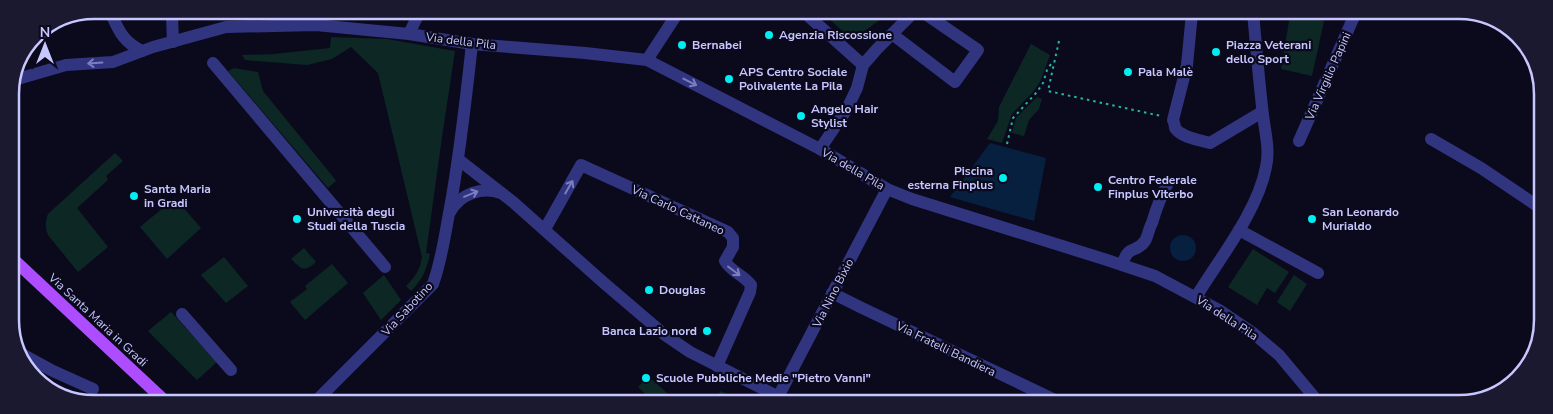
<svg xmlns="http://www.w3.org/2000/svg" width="1553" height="414" font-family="'Nunito Sans',sans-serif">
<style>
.green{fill:#0c2724}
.water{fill:#07203f}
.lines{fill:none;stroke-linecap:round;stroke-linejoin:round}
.path{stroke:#23b6a0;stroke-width:2;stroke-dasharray:2.5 4;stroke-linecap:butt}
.minor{stroke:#313580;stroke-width:12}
.major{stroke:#ad4dff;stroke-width:12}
.oneway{stroke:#7c7ec0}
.poi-dot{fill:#00eef1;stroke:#0b0a1d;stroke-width:2}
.labels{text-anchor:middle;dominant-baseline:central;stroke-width:4.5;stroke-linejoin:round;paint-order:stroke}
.poi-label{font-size:12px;font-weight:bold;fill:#c7c6ff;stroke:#0b0a1d;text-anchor:start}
.street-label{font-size:12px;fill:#c7c6ff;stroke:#0b0a1d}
.rim{fill:none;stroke:#c7c6ff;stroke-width:2.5}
</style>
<rect width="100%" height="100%" fill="#0b0a1d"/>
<g class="green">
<path d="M 824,14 L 888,14 L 852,40 Z"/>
<path d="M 1290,15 L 1324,21 L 1312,76 L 1281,69 Z"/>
<path d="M 331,37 L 387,39 L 455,51 L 442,137 L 426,253 L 430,254 C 426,271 423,279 411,291 L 406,286 C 415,277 420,270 422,257 L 378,73 L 351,47 L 332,59 L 307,65 L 245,60 L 242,55 L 274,54 L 330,48 Z"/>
<path d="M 1031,44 L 1050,55 L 1040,82 L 1032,93 L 1012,114 L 1002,143 L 987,139 L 998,121 L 999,107 Z"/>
<path d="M 234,68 L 258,72 L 263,91 L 334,178 L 336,181 L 328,188 L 228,71 Z"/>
<path d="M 1037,97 L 1042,99 L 1039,109 L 1029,120 L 1024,136 L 1012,133 L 1016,118 Z"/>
<path d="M 115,153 L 123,161 L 106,176 L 108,180 L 77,208 L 108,247 L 78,272 L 48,235 C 45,227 45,222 48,214 Z"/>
<path d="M 175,198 L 201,228 L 167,259 L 140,227 Z"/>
<path d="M 304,248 L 316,262 C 304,273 301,269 291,259 Z"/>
<path d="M 1253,249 L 1289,272 L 1275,293 L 1267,288 L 1257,305 L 1228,287 Z"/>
<path d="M 224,257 L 248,286 L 226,303 L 201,275 Z"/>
<path d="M 332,264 L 348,283 L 305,320 L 290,302 L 307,289 L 305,286 Z"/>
<path d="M 384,275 L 401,300 L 381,320 L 363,293 Z"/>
<path d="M 1294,275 L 1307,284 L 1290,311 L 1277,302 Z"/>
<path d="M 171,312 L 217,362 L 197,380 L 148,331 Z"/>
<path d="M 648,376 L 676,401 L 674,403 L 655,403 L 638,387 Z"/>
<path d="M 720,391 L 748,403 L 717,403 Z"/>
</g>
<g class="water">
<path d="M 990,143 L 1046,158 L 1034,221 L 950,197 Z"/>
<circle cx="1183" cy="248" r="13"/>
</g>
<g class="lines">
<g class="path">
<path d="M 1059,41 L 1048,91 L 1161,116"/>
<path d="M 1007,144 L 1013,118 L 1037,92 L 1043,83 L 1047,70 L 1053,61"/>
</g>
<g class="minor">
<path d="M 1192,13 L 1187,65 L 1173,120 C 1174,121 1175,127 1175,128 C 1182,138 1200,140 1210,143 L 1262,112"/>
<path d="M 806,14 L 863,65"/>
<path d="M 112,16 C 120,33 124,42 142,51"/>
<path d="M 172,16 L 173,42"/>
<path d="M 409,34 L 418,15"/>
<path d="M 892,34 L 955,82 L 978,50 L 924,13"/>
<path d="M 647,60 L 677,14"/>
<path d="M 213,63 L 385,267"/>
<path d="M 14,80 L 66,65 L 113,62 L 153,47 L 226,27 L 316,25 L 409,34 L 472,44 L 585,53 L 647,60 L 820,149 L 887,189 L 912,199 L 1107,260 L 1155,276 L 1219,310 L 1253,333 L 1279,355 L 1320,404"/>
<path d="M 1431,139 L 1481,168 L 1539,207 L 1541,210"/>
<path d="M 1299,141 L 1356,12"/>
<path d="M 820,149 L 847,109 L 857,88 L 863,65 L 877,49 L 912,14"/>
<path d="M 459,160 L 513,202 L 604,283 L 665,335 L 690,352 L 791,403"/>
<path d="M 450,212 C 460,194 482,186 501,193"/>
<path d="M 545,229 L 581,165 L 728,232 L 733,238 L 733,247 L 725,261 C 731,272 744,275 751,285 L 750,292 L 717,366"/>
<path d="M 1239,230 L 1318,273"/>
<path d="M 1122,265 C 1129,243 1136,254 1145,241 C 1148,236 1149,228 1152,223 C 1156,209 1161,196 1168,183"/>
<path d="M 832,293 L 860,307 L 1061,403"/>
<path d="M 1196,297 C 1219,259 1258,211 1266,167 C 1270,150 1265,132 1263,115 C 1259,81 1256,46 1253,12"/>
<path d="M 182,314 L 231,370"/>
<path d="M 20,353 L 53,371 L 93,389"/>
<path d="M 778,397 L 887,189"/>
<path d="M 314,403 L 433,284 C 442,259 445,234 450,208 C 460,154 466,99 472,44"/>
</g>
<path class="major" d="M 11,257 L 166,402"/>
</g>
<defs><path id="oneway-shaft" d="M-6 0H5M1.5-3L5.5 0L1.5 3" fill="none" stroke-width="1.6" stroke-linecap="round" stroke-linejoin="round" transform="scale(1.25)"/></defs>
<g class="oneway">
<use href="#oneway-shaft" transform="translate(95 63) rotate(176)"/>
<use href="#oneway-shaft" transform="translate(690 82) rotate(27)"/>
<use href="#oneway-shaft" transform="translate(569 187) rotate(-60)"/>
<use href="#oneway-shaft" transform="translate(471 194) rotate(-22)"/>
<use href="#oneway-shaft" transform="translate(734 271) rotate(37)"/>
</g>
<g class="poi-dot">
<circle cx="769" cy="35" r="5"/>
<circle cx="682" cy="45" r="5"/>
<circle cx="1216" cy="52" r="5"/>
<circle cx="1128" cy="72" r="5"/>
<circle cx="729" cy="79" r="5"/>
<circle cx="801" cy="116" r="5"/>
<circle cx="1003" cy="178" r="5"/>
<circle cx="1098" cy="187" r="5"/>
<circle cx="134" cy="196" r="5"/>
<circle cx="297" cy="219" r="5"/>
<circle cx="1312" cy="219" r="5"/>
<circle cx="649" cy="290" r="5"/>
<circle cx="707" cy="331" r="5"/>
<circle cx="646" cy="378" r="5"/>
</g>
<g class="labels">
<g class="poi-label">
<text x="779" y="35">Agenzia Riscossione</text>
<text x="692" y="45">Bernabei</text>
<text x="1226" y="45">Piazza Veterani<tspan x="1226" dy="14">dello Sport</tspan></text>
<text x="739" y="72">APS Centro Sociale<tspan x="739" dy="14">Polivalente La Pila</tspan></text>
<text x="1138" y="72">Pala Malè</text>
<text x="811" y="109">Angelo Hair<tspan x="811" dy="14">Stylist</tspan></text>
<text x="993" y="171" text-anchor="end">Piscina<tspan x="993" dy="14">esterna Finplus</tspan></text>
<text x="1108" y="180">Centro Federale<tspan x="1108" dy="14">Finplus Viterbo</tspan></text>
<text x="144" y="189">Santa Maria<tspan x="144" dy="14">in Gradi</tspan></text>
<text x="307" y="212">Università degli<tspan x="307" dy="14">Studi della Tuscia</tspan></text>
<text x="1322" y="212">San Leonardo<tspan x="1322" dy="14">Murialdo</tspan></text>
<text x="659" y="290">Douglas</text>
<text x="697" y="331" text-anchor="end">Banca Lazio nord</text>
<text x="656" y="378">Scuole Pubbliche Medie "Pietro Vanni"</text>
</g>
<g class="street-label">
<text transform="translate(461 41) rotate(7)">Via della Pila</text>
<text transform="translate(1328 76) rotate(-66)">Via Virgilio Papini</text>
<text transform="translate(853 169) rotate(30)">Via della Pila</text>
<text transform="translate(678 210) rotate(25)">Via Carlo Cattaneo</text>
<text transform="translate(833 293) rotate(-63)">Via Nino Bixio</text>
<text transform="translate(407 309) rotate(-47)">Via Sabotino</text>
<text transform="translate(1227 318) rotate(33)">Via della Pila</text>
<text transform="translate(98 320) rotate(43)">Via Santa Maria in Gradi</text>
<text transform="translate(946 349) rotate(26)">Via Fratelli Bandiera</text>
</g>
</g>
<path d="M0 0H1553V414H0ZM94 19H1459A75 75 0 0 1 1534 94V320A75 75 0 0 1 1459 395H94A75 75 0 0 1 19 320V94A75 75 0 0 1 94 19Z" fill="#1a192f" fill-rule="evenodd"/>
<path class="rim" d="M94 19H1459A75 75 0 0 1 1534 94V320A75 75 0 0 1 1459 395H94A75 75 0 0 1 19 320V94A75 75 0 0 1 94 19Z"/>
<g transform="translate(45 45)" stroke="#0b0a1d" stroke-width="4" paint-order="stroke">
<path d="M0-4L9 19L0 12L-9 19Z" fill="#c7c6ff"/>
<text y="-8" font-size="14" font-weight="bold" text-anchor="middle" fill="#c7c6ff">N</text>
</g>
</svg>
